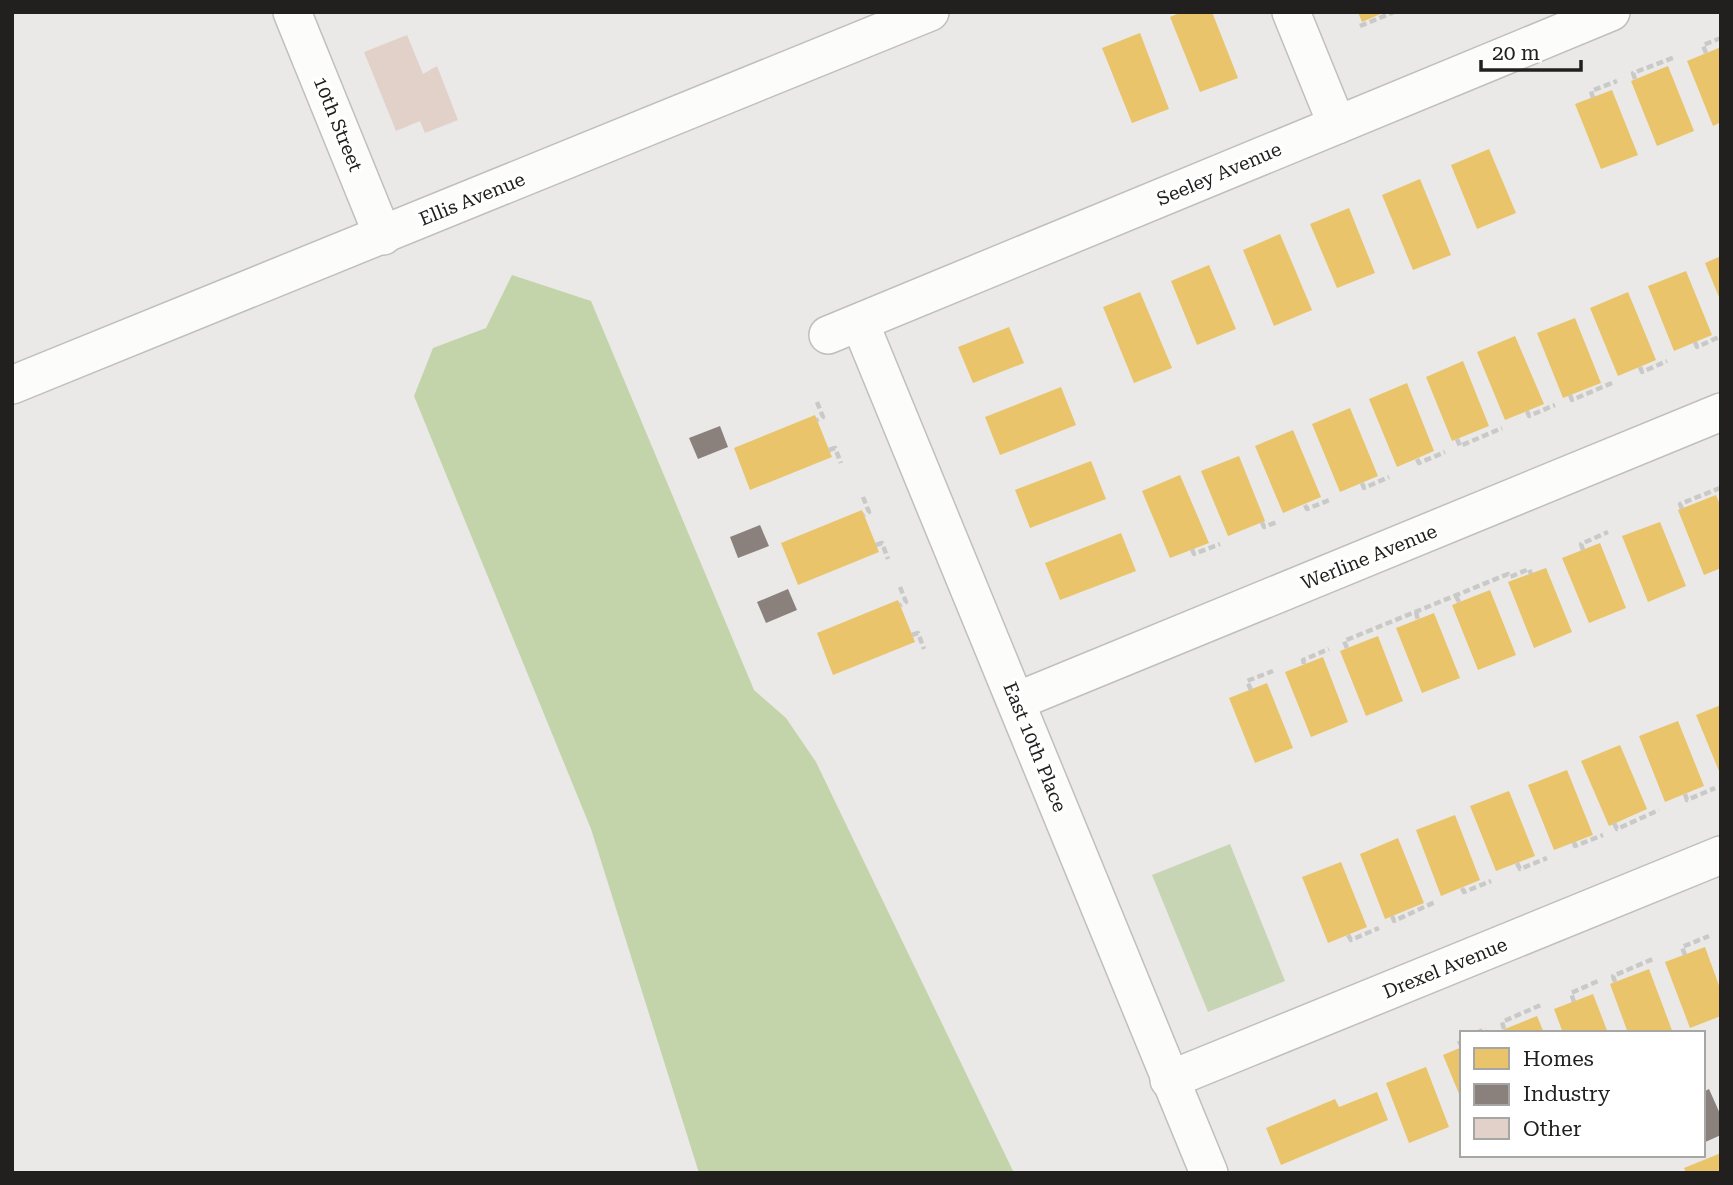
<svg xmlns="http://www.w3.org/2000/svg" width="1733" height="1185" font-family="'Roboto Serif',serif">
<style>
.green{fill:#c7d5b4}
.forest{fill:#c3d4aa}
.homes{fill:#e9c46a}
.industry{fill:#8a817c}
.building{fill:#e1d1c9}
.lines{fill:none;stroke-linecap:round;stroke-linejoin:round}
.street-casing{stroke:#c0bfbe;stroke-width:40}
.path{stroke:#c9c9c8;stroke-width:4.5;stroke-dasharray:7 3.5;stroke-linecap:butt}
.street{stroke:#fcfcfb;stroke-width:37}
.labels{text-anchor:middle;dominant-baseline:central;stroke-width:7;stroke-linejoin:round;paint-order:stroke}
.street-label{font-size:19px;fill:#21201f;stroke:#fff}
</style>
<rect width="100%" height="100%" fill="#eae9e7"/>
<path class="green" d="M 1230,844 L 1285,981 L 1208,1012 L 1152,875 Z"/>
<path class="forest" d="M 512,275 L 591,301 L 754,690 L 786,718 L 816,762 L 1014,1173 L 699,1173 L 591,829 L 414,396 L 433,348 L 486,328 Z"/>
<g class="homes">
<path d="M 1182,12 L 1212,12 L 1238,78 L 1200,92 L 1170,17 Z"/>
<path d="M 1358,12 L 1385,12 L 1362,22 Z"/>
<path d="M 1140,33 L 1169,109 L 1132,123 L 1102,48 Z"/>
<path d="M 1721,47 L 1721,122 L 1713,126 L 1687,61 Z"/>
<path d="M 1668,66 L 1694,131 L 1657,146 L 1631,81 Z"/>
<path d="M 1612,90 L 1638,155 L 1601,169 L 1575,104 Z"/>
<path d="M 1489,149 L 1516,213 L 1477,229 L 1451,165 Z"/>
<path d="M 1420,179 L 1451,255 L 1413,270 L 1382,195 Z"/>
<path d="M 1349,208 L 1375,273 L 1337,288 L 1310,224 Z"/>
<path d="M 1280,234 L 1312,310 L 1274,326 L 1243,250 Z"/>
<path d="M 1721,256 L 1721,302 L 1705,263 Z"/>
<path d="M 1209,265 L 1236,329 L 1197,345 L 1171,281 Z"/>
<path d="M 1686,271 L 1712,335 L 1674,351 L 1648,286 Z"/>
<path d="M 1140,292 L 1172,368 L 1134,383 L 1103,307 Z"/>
<path d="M 1628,292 L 1656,360 L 1618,376 L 1590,308 Z"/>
<path d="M 1575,318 L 1601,383 L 1563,398 L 1537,333 Z"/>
<path d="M 1009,327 L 1024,363 L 973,383 L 958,347 Z"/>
<path d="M 1515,336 L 1544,404 L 1505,420 L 1477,352 Z"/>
<path d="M 1463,361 L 1489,426 L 1452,441 L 1426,377 Z"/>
<path d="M 1407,383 L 1434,451 L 1397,467 L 1369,399 Z"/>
<path d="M 1061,387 L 1076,425 L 1000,455 L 985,417 Z"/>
<path d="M 1350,408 L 1378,476 L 1340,492 L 1312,424 Z"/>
<path d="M 815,415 L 832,457 L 750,490 L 734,448 Z"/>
<path d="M 1293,430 L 1321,497 L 1283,513 L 1255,446 Z"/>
<path d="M 1239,456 L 1265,521 L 1228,536 L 1201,471 Z"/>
<path d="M 1091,461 L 1106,499 L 1030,528 L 1015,490 Z"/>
<path d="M 1180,475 L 1209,543 L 1170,558 L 1142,491 Z"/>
<path d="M 1716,495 L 1721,507 L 1721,568 L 1704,575 L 1678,510 Z"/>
<path d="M 862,510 L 879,552 L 798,585 L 781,543 Z"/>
<path d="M 1660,522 L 1686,586 L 1648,602 L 1622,536 Z"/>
<path d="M 1121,533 L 1136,571 L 1060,600 L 1045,563 Z"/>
<path d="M 1600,543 L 1626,608 L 1589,623 L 1562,558 Z"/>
<path d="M 1546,568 L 1572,632 L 1534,648 L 1508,582 Z"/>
<path d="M 1490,590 L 1516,655 L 1478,670 L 1452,605 Z"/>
<path d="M 898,600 L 915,642 L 833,675 L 817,633 Z"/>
<path d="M 1434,613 L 1460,678 L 1422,693 L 1396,628 Z"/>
<path d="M 1378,636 L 1403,701 L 1366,716 L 1340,651 Z"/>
<path d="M 1323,657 L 1348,722 L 1311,737 L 1285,672 Z"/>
<path d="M 1267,683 L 1293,748 L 1255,763 L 1229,698 Z"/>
<path d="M 1721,705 L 1721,776 L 1696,715 Z"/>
<path d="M 1678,721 L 1704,786 L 1665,802 L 1639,736 Z"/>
<path d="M 1620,745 L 1647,809 L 1609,826 L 1581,761 Z"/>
<path d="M 1567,770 L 1593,835 L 1554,850 L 1528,785 Z"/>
<path d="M 1509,791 L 1535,856 L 1496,871 L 1470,806 Z"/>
<path d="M 1455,815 L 1480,880 L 1441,896 L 1416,830 Z"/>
<path d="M 1398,838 L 1424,903 L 1385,919 L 1360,854 Z"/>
<path d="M 1341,862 L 1367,927 L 1328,943 L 1302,877 Z"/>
<path d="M 1705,947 L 1721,991 L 1721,1016 L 1690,1028 L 1665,962 Z"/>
<path d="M 1649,969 L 1673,1033 L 1628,1033 L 1610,984 Z"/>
<path d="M 1593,994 L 1608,1033 L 1563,1033 L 1554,1009 Z"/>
<path d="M 1537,1016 L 1544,1033 L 1495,1033 Z"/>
<path d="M 1462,1047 L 1462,1101 L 1443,1055 Z"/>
<path d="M 1426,1067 L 1449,1127 L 1409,1143 L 1386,1083 Z"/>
<path d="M 1377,1092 L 1388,1120 L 1281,1165 L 1266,1128 L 1335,1099 L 1339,1107 Z"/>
<path d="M 1721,1153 L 1721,1173 L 1686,1173 L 1684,1168 Z"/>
</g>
<g class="industry">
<path d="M 720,426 L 728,447 L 698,459 L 689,438 Z"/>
<path d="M 760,525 L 769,546 L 738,558 L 730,537 Z"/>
<path d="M 788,589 L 797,610 L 766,623 L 757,602 Z"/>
<path d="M 1709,1089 L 1721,1116 L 1721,1135 L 1703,1143 L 1703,1092 Z"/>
</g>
<path class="building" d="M 407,35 L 423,74 L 437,66 L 458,120 L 425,133 L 420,121 L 396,131 L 364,52 Z"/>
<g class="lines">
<defs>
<g id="street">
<path d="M 292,12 L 383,236"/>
<path d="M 1291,12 L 1337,125"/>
<path d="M 860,323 L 1209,1173"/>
<path d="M 828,335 L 1611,12"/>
<path d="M 12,385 L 930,12"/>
<path d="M 1017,701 L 1721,412"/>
<path d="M 1169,1080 L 1721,855"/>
</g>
</defs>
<use href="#street" class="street-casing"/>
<g class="path">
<path d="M 1360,26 L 1394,12"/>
<path d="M 1706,53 L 1703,45 L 1721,38"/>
<path d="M 1635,79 L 1633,73 L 1675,57"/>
<path d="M 1593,98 L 1591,91 L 1617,81"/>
<path d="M 1695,342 L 1697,347 L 1721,336"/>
<path d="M 1640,367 L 1642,372 L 1667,361"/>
<path d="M 1570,395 L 1572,400 L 1612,383"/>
<path d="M 817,402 L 823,417 L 817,420"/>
<path d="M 1527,411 L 1529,416 L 1555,405"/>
<path d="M 1457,439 L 1460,446 L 1502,428"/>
<path d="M 829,450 L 835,448 L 841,463"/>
<path d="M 1417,459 L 1419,463 L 1445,452"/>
<path d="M 1362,483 L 1364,488 L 1389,477"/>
<path d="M 863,497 L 869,512 L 864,515"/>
<path d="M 1305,505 L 1307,509 L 1332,499"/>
<path d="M 1682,509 L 1680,504 L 1720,488"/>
<path d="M 1262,522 L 1264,527 L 1277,522"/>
<path d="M 876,545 L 882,543 L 888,559"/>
<path d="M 1192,549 L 1194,554 L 1220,544"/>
<path d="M 1583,550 L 1581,544 L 1608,532"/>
<path d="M 900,587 L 906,602 L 900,605"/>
<path d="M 1456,596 L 1459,602"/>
<path d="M 1416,612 L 1418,620"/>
<path d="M 912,635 L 918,633 L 924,649"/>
<path d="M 1347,648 L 1344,641 L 1508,574 L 1510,577 L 1529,569 L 1531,574"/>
<path d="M 1304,664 L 1303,660 L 1329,649"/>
<path d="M 1251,690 L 1247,681 L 1273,671"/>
<path d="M 1685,794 L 1687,800 L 1715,788"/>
<path d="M 1614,823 L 1617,829 L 1659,810"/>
<path d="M 1574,842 L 1575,846 L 1603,835"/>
<path d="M 1517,863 L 1520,869 L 1547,858"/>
<path d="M 1462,888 L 1464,892 L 1491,881"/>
<path d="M 1392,916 L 1394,921 L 1435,902"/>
<path d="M 1348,935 L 1351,940 L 1379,928"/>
<path d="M 1685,955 L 1682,947 L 1709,936"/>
<path d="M 1615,982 L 1613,976 L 1653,959"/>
<path d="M 1574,1002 L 1571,993 L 1598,981"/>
<path d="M 1504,1029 L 1502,1022 L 1543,1004"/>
<path d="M 1476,1033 L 1486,1029"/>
<path d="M 1462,1047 L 1458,1039 L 1462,1038"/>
</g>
<use href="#street" class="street"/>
</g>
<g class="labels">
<g class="street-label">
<text transform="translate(338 124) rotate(68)">10th Street</text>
<text transform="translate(1219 174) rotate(-23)">Seeley Avenue</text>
<text transform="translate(472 199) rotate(-22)">Ellis Avenue</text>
<text transform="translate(1369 557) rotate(-22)">Werline Avenue</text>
<text transform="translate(1035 747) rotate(68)">East 10th Place</text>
<text transform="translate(1445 968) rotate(-22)">Drexel Avenue</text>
</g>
</g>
<rect width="1733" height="1185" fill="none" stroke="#21201f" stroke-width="28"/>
<rect x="1460" y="1031" width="245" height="126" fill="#ffffff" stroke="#a6a6a5" stroke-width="2"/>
<rect x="1474" y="1048" width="35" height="21" fill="#e9c46a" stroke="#a6a6a5" stroke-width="2"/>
<text x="1523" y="1066" font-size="21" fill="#21201f">Homes</text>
<rect x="1474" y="1084" width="35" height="21" fill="#8a817c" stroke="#a6a6a5" stroke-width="2"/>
<text x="1523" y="1101" font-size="21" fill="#21201f">Industry</text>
<rect x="1474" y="1118" width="35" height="21" fill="#e1d1c9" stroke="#a6a6a5" stroke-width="2"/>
<text x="1523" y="1136" font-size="21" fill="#21201f">Other</text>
<path d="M1481 60v10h100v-10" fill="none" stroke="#21201f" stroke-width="3.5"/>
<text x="1492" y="60" font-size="21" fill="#21201f" stroke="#ffffff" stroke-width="5" paint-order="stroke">20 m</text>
</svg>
